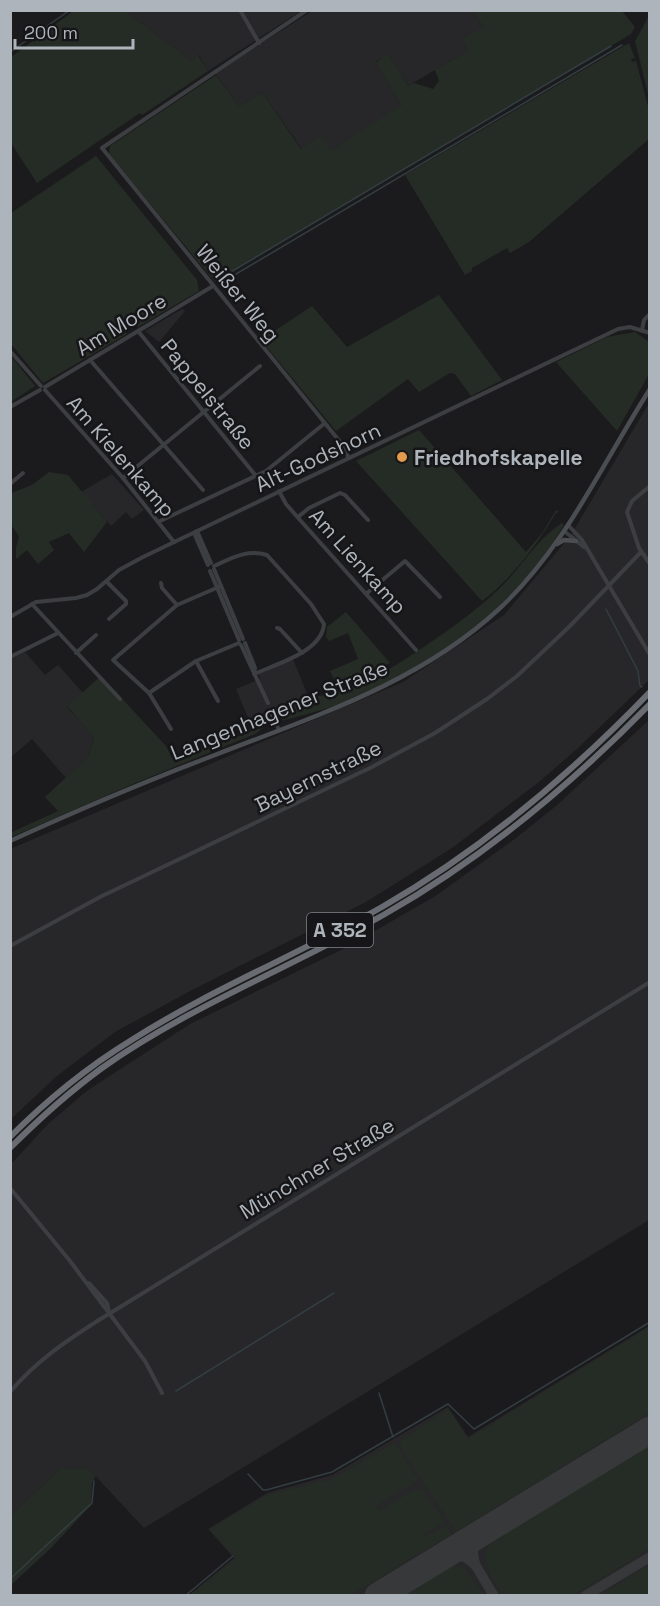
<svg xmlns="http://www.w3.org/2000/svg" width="660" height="1606" font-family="'Space Grotesk',sans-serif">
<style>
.built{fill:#272729}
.green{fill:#252c25}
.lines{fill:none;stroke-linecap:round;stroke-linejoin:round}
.stream{stroke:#333d42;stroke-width:1.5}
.taxiway{stroke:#36383a;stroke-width:10}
.runway{stroke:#36383a;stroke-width:27}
.street{stroke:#3c3e41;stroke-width:4}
.secondary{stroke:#4a4d51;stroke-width:4.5}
.highway{stroke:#686c72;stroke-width:6}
.poi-dot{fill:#e29a4e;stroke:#161618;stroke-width:2}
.labels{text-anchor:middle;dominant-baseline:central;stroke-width:5;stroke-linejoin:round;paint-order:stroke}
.shield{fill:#161618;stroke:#80858a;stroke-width:1.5}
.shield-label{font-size:20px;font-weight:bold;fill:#aeb4bb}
.street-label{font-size:21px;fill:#aeb4bb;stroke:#161618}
.poi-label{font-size:21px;font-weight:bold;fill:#aeb4bb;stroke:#161618;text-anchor:start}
</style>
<rect width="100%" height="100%" fill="#1b1b1d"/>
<g class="built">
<path d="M 125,11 L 301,11 L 208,71 L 199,55 L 192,61 Z"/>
<path d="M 312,11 L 473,11 L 483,27 L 469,50 L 408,86 L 388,55 L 376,61 L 401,105 L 331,152 L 302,149 L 262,92 L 239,106 L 215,73 Z"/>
<path d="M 182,309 L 185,311 L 159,342 L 145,331 Z"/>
<path d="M 649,403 L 649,680 L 578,748 L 539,782 L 452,848 L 366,902 L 192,990 L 115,1032 L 57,1076 L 11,1119 L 10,849 L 403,682 L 504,615 L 571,535 Z"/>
<path d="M 112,474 L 144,510 L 132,519 L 126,512 L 111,526 L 81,492 Z"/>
<path d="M 25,652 L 45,675 L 58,665 L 83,693 L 67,707 L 94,736 L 88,757 L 66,778 L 32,739 L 11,757 L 11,659 Z"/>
<path d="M 293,659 L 308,696 L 249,720 L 236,689 L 260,679 L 258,673 Z"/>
<path d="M 649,720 L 649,1220 L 144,1528 L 89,1469 L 60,1469 L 11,1515 L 11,1164 L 49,1123 L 88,1090 L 190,1024 L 347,947 L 437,895 L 516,838 L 556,806 Z"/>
<path d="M 649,1326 L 649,1595 L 188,1596 L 234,1558 L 208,1529 L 267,1493 L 332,1475 L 448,1407 L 468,1437 Z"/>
</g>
<g class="green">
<path d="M 75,10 L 125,11 L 192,61 L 198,55 L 208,71 L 142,115 L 140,113 L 37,183 L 11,143 L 11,57 Z"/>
<path d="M 613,10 L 622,11 L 635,27 L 631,34 L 215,282 L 109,154 L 110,146 L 216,75 L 239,106 L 262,92 L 301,149 L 321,136 L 331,151 L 401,105 L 376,62 L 388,54 L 408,86 L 414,83 L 433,89 L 439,81 L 435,70 L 469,50 L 463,39 L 483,27 L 473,11 Z"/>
<path d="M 649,16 L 649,98 L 635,41 Z"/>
<path d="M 629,43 L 635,58 L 631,59 L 632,62 L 636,61 L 649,110 L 649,139 L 529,242 L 510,253 L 507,248 L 472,268 L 472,271 L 465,275 L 405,175 Z"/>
<path d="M 96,156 L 197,280 L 199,291 L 138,327 L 130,317 L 119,324 L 127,334 L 43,383 L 11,344 L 11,213 Z"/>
<path d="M 439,295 L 502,380 L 471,396 L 455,374 L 450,373 L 419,392 L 408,379 L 336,431 L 261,340 L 312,306 L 347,347 Z"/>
<path d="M 635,332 L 649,342 L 649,374 L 617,431 L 556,362 L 607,337 Z"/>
<path d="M 11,356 L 35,386 L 11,402 L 10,402 Z"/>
<path d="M 419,430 L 526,552 L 543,532 L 556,510 L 559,512 L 556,513 C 537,545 512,578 482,601 L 356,461 Z"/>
<path d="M 49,472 L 68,475 L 107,522 L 84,552 L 69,533 L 49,542 L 54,550 L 38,564 L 27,550 L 16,559 L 16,548 L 19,536 L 11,525 L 11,493 L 32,485 Z"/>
<path d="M 562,523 L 564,525 C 518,603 445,658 363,693 C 351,698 338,705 325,709 C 312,713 299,716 285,720 L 280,719 L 282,710 C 298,698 319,698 338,691 C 360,684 385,673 404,660 C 435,640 477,611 502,586 C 523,565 537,539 562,523 Z"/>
<path d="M 346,612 L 390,663 L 338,688 L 330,671 L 358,659 L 348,633 L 329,641 L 326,637 L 327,627 Z"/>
<path d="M 101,676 L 166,746 L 173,760 L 263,727 L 257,733 L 133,784 L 11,837 L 10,833 L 58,811 L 45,797 L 88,757 L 94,737 L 67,706 Z"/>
<path d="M 649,1327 L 649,1413 L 456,1532 L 407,1458 L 399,1442 L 448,1409 L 468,1439 Z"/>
<path d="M 395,1443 L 418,1480 L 376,1506 L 379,1511 L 415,1489 L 422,1489 L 445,1522 L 424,1534 L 425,1537 L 446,1525 L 452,1535 L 421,1552 L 351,1595 L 190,1595 L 236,1558 L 210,1529 L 267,1495 L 332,1479 Z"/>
<path d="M 649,1445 L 649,1549 L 573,1595 L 503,1595 C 493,1580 476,1558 492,1542 Z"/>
<path d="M 60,1469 L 89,1469 L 96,1476 L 92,1483 L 91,1505 L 51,1548 L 11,1585 L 11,1515 Z"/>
<path d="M 649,1565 L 649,1595 L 600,1595 Z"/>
<path d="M 452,1566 L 463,1568 L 485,1595 L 404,1595 Z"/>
</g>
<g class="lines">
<g class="stream">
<path d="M 10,52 L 70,10"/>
<path d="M 219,279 L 611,46"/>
<path d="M 221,283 L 622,45"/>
<path d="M 606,609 L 638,671 L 640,686 L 642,687"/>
<path d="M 176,1391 L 334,1293"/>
<path d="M 379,1393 L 393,1437"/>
<path d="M 248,1474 L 263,1490 L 266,1490 L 332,1472 L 448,1404 L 474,1429 L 650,1322"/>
<path d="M 10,1579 L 92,1503 L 94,1481"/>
<path d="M 185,1596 L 233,1556"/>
</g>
<g class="taxiway">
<path d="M 439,1558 C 454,1552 465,1554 476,1566 C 469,1549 475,1538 489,1528"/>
<path d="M 476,1566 L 494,1596"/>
<path d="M 585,1596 L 650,1557"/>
</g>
<path class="runway" d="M 378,1596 L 650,1430"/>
<g class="street">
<path d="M 240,10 L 259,43"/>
<path d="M 307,10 L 102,148 L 341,443 L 349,458"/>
<path d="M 642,330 L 644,320 L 650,314"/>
<path d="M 138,331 L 256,476"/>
<path d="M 10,351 L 41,386"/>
<path d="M 90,360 L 203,490"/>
<path d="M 45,387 L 213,286"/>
<path d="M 45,390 L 123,478 L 174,542"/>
<path d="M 10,407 L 40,390"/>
<path d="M 123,478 L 260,366"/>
<path d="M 10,484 L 23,473"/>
<path d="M 650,486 L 632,501 L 627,512 L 639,548 L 650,564"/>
<path d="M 279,491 L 286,504 L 300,520 L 416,650"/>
<path d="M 298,517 L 309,508 L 340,493 L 345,495 L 368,520"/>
<path d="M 158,522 L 266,471 L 325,423"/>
<path d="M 568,525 L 582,540 L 650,655"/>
<path d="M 197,531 L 211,563"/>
<path d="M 564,531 L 584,547"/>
<path d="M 194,533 L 208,565"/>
<path d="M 214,566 C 232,558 247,549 267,555 L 311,604 L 324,624 C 322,652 276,664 254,674"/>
<path d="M 214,569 L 243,639"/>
<path d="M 210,571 L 239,640"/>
<path d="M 107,582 L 126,601 L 126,604 L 109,619"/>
<path d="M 161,583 L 162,588 L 177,605"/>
<path d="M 221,586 L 177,605 L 113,660 L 149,693 L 196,661 L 239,643"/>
<path d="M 367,593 L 405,561 L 440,597"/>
<path d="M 32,604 L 120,699"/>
<path d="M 10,617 L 36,602 L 76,598 L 87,595 L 97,589 L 119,570 L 143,557 L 618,329 L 630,327 L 650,333"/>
<path d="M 277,628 L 280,629 L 302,653"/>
<path d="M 245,643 L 255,668 L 254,673"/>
<path d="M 241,645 L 268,703"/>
<path d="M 76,653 L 96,635"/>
<path d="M 10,657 L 58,633"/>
<path d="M 196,661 L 218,701"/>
<path d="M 149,693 L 171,729"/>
<path d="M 270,710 L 279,730"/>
<path d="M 10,946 L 100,897 L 372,767 L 435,733 L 487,699 L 517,676 L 570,626 L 641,552"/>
<path d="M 10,1188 L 70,1261"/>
<path d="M 70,1261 L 145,1361 L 162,1393"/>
<path d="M 89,1283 L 107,1303 L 109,1312"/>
<path d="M 10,1392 C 35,1362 66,1341 99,1320 L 650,982"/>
</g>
<g class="secondary">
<path d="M 557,544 L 564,540 L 576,541"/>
<path d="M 10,841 C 78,810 146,781 215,755 C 315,716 419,683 499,609 C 565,548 602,464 650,389"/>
</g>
<g class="highway">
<path d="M 10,1137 C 47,1100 86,1068 130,1041 C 210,990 299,954 382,907 C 482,850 570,775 650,692"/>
<path d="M 10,1148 C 39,1119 69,1092 102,1068 C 190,1006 292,967 385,914 C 483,858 571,785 650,704"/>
</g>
</g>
<circle class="poi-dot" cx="402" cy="457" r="6"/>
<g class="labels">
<rect class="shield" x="307" y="913" width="66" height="34" rx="4.5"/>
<g class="shield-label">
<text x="340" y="930">A 352</text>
</g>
<g class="street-label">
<text transform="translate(238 293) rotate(51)">Weißer Weg</text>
<text transform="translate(121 324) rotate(-31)">Am Moore</text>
<text transform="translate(208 394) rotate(51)">Pappelstraße</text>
<text transform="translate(121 456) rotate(49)">Am Kielenkamp</text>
<text transform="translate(318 457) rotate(-25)">Alt-Godshorn</text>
<text transform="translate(358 561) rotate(48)">Am Lienkamp</text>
<text transform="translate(279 710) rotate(-22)">Langenhagener Straße</text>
<text transform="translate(318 776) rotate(-26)">Bayernstraße</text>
<text transform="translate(317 1168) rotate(-31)">Münchner Straße</text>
</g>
<g class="poi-label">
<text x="414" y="457">Friedhofskapelle</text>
</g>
</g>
<rect width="660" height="1606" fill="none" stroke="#aeb4bb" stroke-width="24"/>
<path d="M15 39v9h118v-9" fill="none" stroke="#aeb4bb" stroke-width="3"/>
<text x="24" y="39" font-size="18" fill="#aeb4bb" stroke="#161618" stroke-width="4.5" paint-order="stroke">200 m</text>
</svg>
